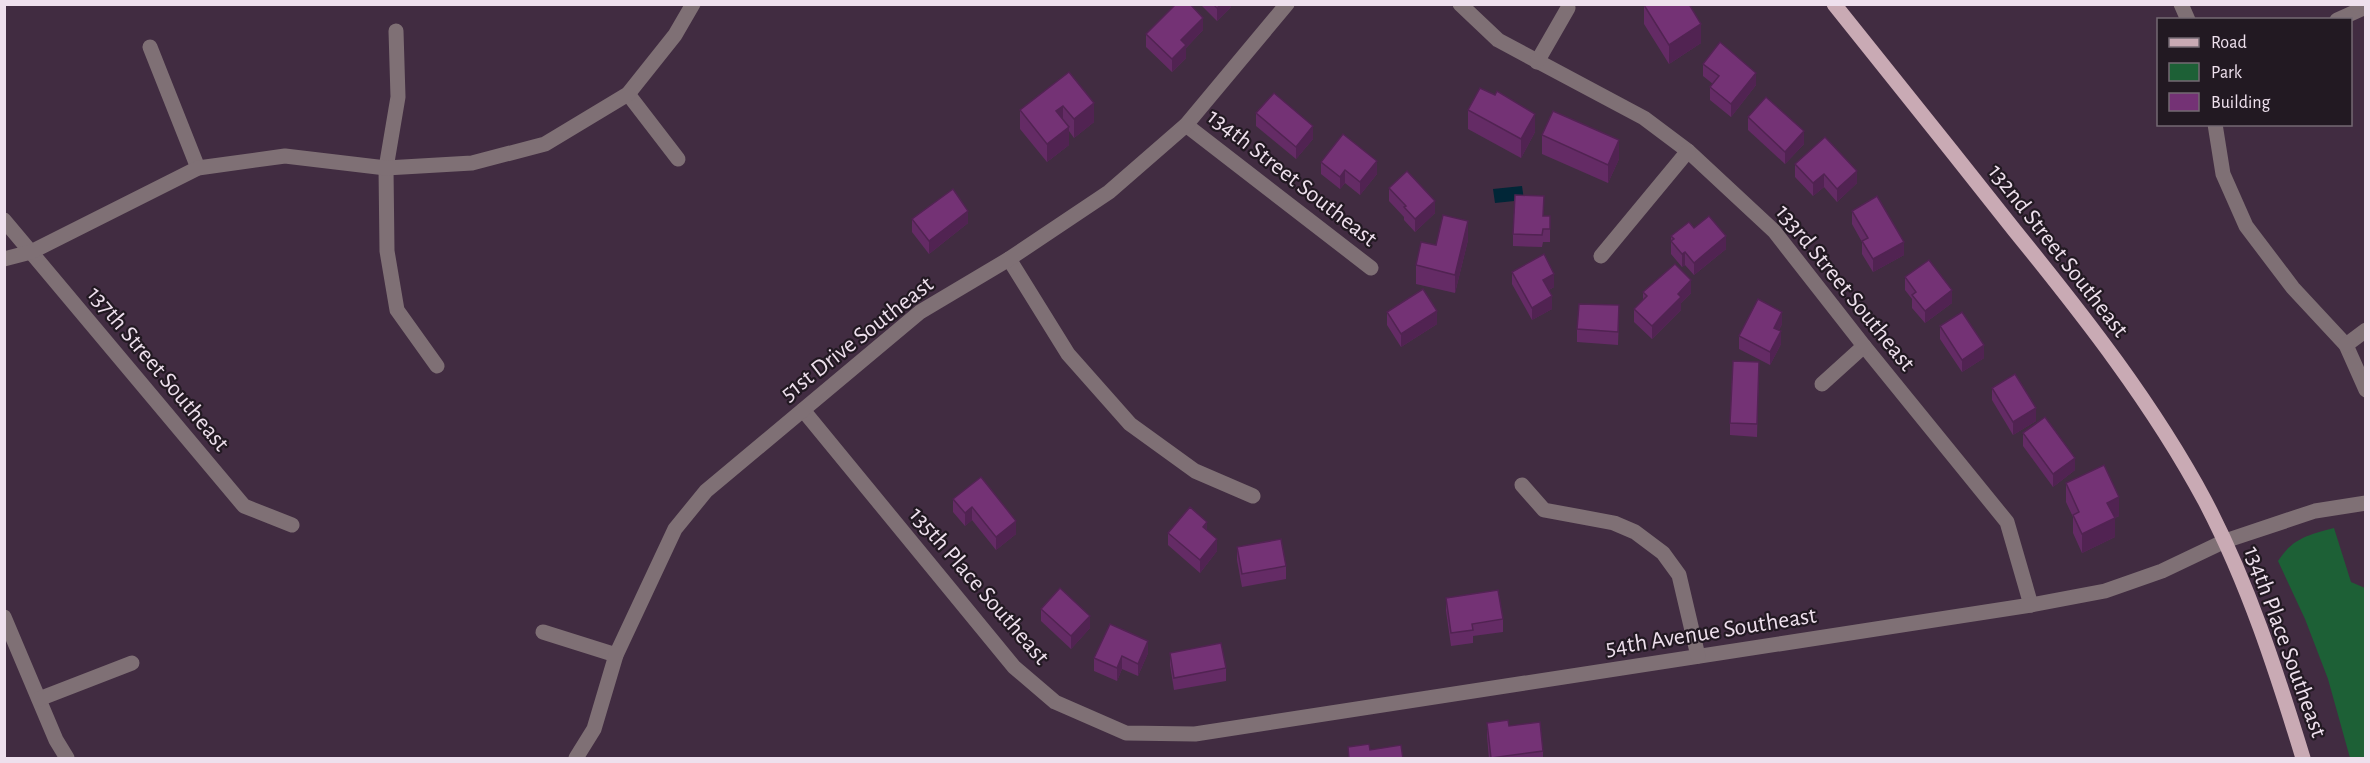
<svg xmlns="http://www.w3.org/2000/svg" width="2370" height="763" font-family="'Alegreya Sans',sans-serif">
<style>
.green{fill:#1d6036}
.water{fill:#012637}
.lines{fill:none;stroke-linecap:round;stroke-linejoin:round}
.minor{stroke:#7f7075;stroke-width:15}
.major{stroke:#c9aab4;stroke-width:15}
.wall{fill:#642b65}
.shaded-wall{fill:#512352}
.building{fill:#743275;stroke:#512352;stroke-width:1.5}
.labels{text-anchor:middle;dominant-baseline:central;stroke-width:4.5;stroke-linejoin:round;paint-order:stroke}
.street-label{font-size:24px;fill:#eee0ed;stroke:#221922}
</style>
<rect width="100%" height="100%" fill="#412c41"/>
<path class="green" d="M 2334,528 L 2351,582 L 2365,588 L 2365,758 L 2350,758 L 2328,679 L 2305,619 L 2278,561 C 2293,538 2308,535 2334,528 Z"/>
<path class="water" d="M 1522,186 L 1524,200 L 1495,203 L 1493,189 Z"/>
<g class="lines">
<g class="minor">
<path d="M 1460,4 L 1498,40 L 1644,118 L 1688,151 L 1774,231 L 1864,346 L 2007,522 L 2031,605"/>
<path d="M 2181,4 L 2188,20"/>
<path d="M 2337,20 L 2366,7"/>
<path d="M 396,31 L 398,97 L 386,168 L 387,251 L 397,310 L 437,366"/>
<path d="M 150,47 L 198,168"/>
<path d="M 1537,62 L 1568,8"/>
<path d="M 628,94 L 678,159"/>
<path d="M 2215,124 L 2223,174 L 2246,226 L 2293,288 L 2346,345 L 2366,390"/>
<path d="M 1186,125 L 1371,268"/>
<path d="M 4,220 L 244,506 L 292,525"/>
<path d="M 1601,256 L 1688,151"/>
<path d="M 4,259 L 31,252 L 198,168 L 285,156 L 386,168 L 472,163 L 545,144 L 628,94 L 675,35 L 693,4"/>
<path d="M 1009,259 L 1068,354 L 1130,424 L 1195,471 L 1253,496"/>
<path d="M 2346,345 L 2366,330"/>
<path d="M 1822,384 L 1864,346"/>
<path d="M 803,410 L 1014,667 L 1055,702 L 1126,733 L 1195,734 L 2031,605 L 2105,591 L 2162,571 L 2225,541 L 2315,511 L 2366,503"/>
<path d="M 1522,485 L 1544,510 L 1614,523 L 1635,532 L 1663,553 L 1679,575 L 1698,656"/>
<path d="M 4,617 L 56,740 L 67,758"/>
<path d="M 543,632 L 616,655"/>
<path d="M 39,699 L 132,663"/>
<path d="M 576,758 L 594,729 L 616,655 L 675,529 L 706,491 L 920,312 L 1009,259 L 1109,192 L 1186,125 L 1287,4"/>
</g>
<path class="major" d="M 1834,4 C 1895,80 1955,155 2015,231 C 2084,316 2153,404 2205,501 C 2248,583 2276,670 2303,758"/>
</g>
<g class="wall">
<path d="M 1200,4 L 1231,4 L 1231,7 L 1217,21 Z"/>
<path d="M 1644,5 L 1701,43 L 1669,64 L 1644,24 Z"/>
<path d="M 1203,30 L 1186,48 L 1186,58 L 1172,72 L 1146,47 L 1146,34 Z"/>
<path d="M 1703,64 L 1756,85 L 1731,117 L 1710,100 L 1710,87 L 1713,84 L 1703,76 Z"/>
<path d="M 1069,72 L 1094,122 L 1074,138 L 1069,131 L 1069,145 L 1047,162 L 1020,129 L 1020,110 Z"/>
<path d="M 1495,95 L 1535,132 L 1521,158 L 1468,129 L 1468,110 Z"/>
<path d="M 1256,113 L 1313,139 L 1296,159 L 1256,126 Z"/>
<path d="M 1748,117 L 1804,144 L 1785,164 L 1748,130 Z"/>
<path d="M 1542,135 L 1619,159 L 1608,183 L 1542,154 Z"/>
<path d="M 1321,162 L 1377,174 L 1360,195 L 1345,183 L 1340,189 L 1321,174 Z"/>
<path d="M 1795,164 L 1857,183 L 1837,202 L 1824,187 L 1813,196 L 1795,177 Z"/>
<path d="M 1389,188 L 1435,213 L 1415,232 L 1404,220 L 1404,217 L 1389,201 Z"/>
<path d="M 1852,211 L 1904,255 L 1873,272 L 1862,254 L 1862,242 L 1852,224 Z"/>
<path d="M 1544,216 L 1550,229 L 1550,242 L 1543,242 L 1542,247 L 1513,246 L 1513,234 Z"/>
<path d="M 912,219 L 968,223 L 929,254 L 912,232 Z"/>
<path d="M 1694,228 L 1726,249 L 1694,275 L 1685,265 L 1682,267 L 1671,254 L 1671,236 Z"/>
<path d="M 1468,240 L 1455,293 L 1416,284 L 1416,265 L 1436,245 Z"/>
<path d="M 1512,272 L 1554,287 L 1549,290 L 1552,309 L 1532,320 L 1512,284 Z"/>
<path d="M 1905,277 L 1952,303 L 1925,323 L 1912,308 L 1912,299 L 1905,290 Z"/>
<path d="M 1643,292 L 1691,293 L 1681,303 L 1681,310 L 1652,339 L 1634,322 L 1634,309 L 1643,300 Z"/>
<path d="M 1387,312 L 1437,324 L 1401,347 L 1387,325 Z"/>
<path d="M 1619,318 L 1618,345 L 1577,342 L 1577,329 Z"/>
<path d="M 1782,324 L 1779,330 L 1781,344 L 1770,365 L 1739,349 L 1739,336 Z"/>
<path d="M 1940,326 L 1984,358 L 1962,372 L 1940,339 Z"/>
<path d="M 1759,362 L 1757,437 L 1730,435 L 1730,423 Z"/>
<path d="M 1992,388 L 2036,421 L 2013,435 L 1992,400 Z"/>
<path d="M 2023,433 L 2075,470 L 2053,487 L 2023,446 Z"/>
<path d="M 981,477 L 1016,534 L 996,550 L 972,520 L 965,526 L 953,512 L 953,499 Z"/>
<path d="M 2066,483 L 2119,516 L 2115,518 L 2115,537 L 2082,553 L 2073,533 L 2073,517 L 2066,502 Z"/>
<path d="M 1207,530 L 1217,551 L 1200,573 L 1168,545 L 1168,533 Z"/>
<path d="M 1237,547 L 1286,566 L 1286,579 L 1242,587 L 1237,560 Z"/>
<path d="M 1446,598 L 1503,619 L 1503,632 L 1473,636 L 1473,643 L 1451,646 L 1446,611 Z"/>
<path d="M 1041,609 L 1090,628 L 1071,649 L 1041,621 Z"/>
<path d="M 1148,653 L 1138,676 L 1122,669 L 1117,681 L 1094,671 L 1094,658 Z"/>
<path d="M 1170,653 L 1226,668 L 1226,681 L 1174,690 L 1170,665 Z"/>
<path d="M 1487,723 L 1543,751 L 1543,759 L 1489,759 L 1487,736 Z"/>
</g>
<g class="shaded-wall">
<path d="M 1221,4 L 1231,4 L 1231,7 L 1217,21 L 1217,8 Z"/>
<path d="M 1203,18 L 1203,30 L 1186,48 L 1186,58 L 1172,72 L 1172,59 L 1181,40 Z"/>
<path d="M 1701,24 L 1701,43 L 1669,64 L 1669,45 Z"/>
<path d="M 1756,73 L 1756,85 L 1731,117 L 1731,104 Z"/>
<path d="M 1094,103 L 1094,122 L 1074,138 L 1074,119 Z"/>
<path d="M 1063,106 L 1063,124 L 1056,111 Z"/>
<path d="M 1535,114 L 1535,132 L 1521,158 L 1521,139 Z"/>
<path d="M 1313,126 L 1313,139 L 1296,159 L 1296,147 Z"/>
<path d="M 1069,127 L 1069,145 L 1047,162 L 1047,144 Z"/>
<path d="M 1804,131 L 1804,144 L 1785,164 L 1785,152 Z"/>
<path d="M 1619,140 L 1619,159 L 1608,183 L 1608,165 Z"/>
<path d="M 1377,161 L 1377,174 L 1360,195 L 1360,182 Z"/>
<path d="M 1345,170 L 1345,183 L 1340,189 L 1340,177 Z"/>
<path d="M 1857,171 L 1857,183 L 1837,202 L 1837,189 Z"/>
<path d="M 1824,174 L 1824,187 L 1813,196 L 1813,183 Z"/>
<path d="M 1435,201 L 1435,213 L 1415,232 L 1415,219 Z"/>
<path d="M 968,211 L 968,223 L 929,254 L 929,241 Z"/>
<path d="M 1468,221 L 1468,240 L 1455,293 L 1455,275 Z"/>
<path d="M 1726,236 L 1726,249 L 1694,275 L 1694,263 Z"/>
<path d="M 1904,242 L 1904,255 L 1873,272 L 1873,259 Z"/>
<path d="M 1685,252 L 1685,265 L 1682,267 L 1682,254 Z"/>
<path d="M 1554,274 L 1554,287 L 1543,293 L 1543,280 Z"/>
<path d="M 1691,280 L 1691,293 L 1681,303 L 1681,310 L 1652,339 L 1652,326 L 1678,294 Z"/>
<path d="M 1952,290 L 1952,303 L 1925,323 L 1925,311 Z"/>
<path d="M 1552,296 L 1552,309 L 1532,320 L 1532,308 Z"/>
<path d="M 1437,311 L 1437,324 L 1401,347 L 1401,334 Z"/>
<path d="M 1782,312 L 1782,324 L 1774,340 L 1774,328 Z"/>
<path d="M 1781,331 L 1781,344 L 1770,365 L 1770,352 Z"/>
<path d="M 1984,345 L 1984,358 L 1962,372 L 1962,360 Z"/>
<path d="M 2036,408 L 2036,421 L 2013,435 L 2013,422 Z"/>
<path d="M 2075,458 L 2075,470 L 2053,487 L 2053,474 Z"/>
<path d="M 2119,497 L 2119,516 L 2107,521 L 2107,503 Z"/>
<path d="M 972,507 L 972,520 L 965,526 L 965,513 Z"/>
<path d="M 2115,518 L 2115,537 L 2082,553 L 2082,534 Z"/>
<path d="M 1016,521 L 1016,534 L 996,550 L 996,537 Z"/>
<path d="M 1207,522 L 1207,534 L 1203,527 Z"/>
<path d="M 1217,539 L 1217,551 L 1200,573 L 1200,560 Z"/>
<path d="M 1090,616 L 1090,628 L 1071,649 L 1071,636 Z"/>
<path d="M 1148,641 L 1148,653 L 1138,676 L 1138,664 Z"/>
<path d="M 1122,656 L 1122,669 L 1117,681 L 1117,668 Z"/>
</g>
<g class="building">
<path d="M 1176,4 L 1190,4 L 1203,18 L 1181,40 L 1186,45 L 1172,59 L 1146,34 Z"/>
<path d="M 1213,4 L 1221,4 L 1217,8 Z"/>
<path d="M 1645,4 L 1689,4 L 1701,24 L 1669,45 L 1644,5 Z"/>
<path d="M 1720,42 L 1756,73 L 1731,104 L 1710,87 L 1719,76 L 1703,64 Z"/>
<path d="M 1069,72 L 1094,103 L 1074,119 L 1063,106 L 1056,111 L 1069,127 L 1047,144 L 1020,110 Z"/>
<path d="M 1480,88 L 1495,95 L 1497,91 L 1535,114 L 1521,139 L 1468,110 Z"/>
<path d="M 1274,93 L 1313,126 L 1296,147 L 1256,113 Z"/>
<path d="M 1766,97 L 1804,131 L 1785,152 L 1748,117 Z"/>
<path d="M 1553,111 L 1619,140 L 1608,165 L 1542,135 Z"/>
<path d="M 1343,134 L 1377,161 L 1360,182 L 1345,170 L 1340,177 L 1321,162 Z"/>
<path d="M 1825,137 L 1857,171 L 1837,189 L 1824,174 L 1813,183 L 1795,164 Z"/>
<path d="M 1407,171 L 1435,201 L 1415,219 L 1404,207 L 1406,206 L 1389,188 Z"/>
<path d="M 953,189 L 968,211 L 929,241 L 912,219 Z"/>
<path d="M 1515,195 L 1544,196 L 1543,216 L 1550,216 L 1550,229 L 1543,229 L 1542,235 L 1513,234 Z"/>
<path d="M 1877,196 L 1904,242 L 1873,259 L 1862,241 L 1868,238 L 1852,211 Z"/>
<path d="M 1443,215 L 1468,221 L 1455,275 L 1416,265 L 1421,242 L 1436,245 Z"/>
<path d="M 1709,216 L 1726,236 L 1694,263 L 1685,252 L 1682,254 L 1671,241 L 1674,239 L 1671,236 L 1689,222 L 1694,228 Z"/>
<path d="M 1544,254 L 1554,274 L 1543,280 L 1552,296 L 1532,308 L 1512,272 Z"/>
<path d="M 1929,260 L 1952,290 L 1925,311 L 1912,295 L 1916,292 L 1905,277 Z"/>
<path d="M 1675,264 L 1691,280 L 1678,294 L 1681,297 L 1652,326 L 1634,309 L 1647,296 L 1643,292 Z"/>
<path d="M 1423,289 L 1437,311 L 1401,334 L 1387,312 Z"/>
<path d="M 1758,299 L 1782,312 L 1774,328 L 1781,331 L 1770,352 L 1739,336 Z"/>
<path d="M 1579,304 L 1619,305 L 1618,332 L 1577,329 Z"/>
<path d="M 1962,312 L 1984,345 L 1962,360 L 1940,326 Z"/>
<path d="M 1733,361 L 1759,362 L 1757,424 L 1730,423 Z"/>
<path d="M 2015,374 L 2036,408 L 2013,422 L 1992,388 Z"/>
<path d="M 2045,417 L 2075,458 L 2053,474 L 2023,433 Z"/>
<path d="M 2104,465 L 2119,497 L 2107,503 L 2115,518 L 2082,534 L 2073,515 L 2079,512 L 2066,483 Z"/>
<path d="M 981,477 L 1016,521 L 996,537 L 972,507 L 965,513 L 953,499 Z"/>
<path d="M 1190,507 L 1207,522 L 1203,527 L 1217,539 L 1200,560 L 1168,533 Z"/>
<path d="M 1281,539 L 1286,566 L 1242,574 L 1237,547 Z"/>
<path d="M 1060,588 L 1090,616 L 1071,636 L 1041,609 Z"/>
<path d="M 1498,590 L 1503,619 L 1472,624 L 1473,630 L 1451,633 L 1446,598 Z"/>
<path d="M 1110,624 L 1148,641 L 1138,664 L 1122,656 L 1117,668 L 1094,658 Z"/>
<path d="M 1221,643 L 1226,668 L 1174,678 L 1170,653 Z"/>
<path d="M 1508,720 L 1509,726 L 1540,722 L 1543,751 L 1491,758 L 1487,723 Z"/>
<path d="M 1369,744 L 1370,750 L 1401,745 L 1403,759 L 1349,759 L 1348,747 Z"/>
</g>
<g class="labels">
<g class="street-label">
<text transform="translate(1292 178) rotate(38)">134th Street Southeast</text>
<text transform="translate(2058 251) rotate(52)">132nd Street Southeast</text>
<text transform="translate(1845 288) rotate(51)">133rd Street Southeast</text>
<text transform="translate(857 339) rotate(-38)">51st Drive Southeast</text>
<text transform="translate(158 369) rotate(50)">137th Street Southeast</text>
<text transform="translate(979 586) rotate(49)">135th Place Southeast</text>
<text transform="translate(1711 632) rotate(-9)">54th Avenue Southeast</text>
<text transform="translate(2285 642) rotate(70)">134th Place Southeast</text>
</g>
</g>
<rect width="2370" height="763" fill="none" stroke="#eee0ed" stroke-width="12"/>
<rect x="2157" y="18" width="195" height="108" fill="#221922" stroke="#746973" stroke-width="1.5"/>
<rect x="2169" y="38" width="30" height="9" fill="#c9aab4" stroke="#746973" stroke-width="1.5"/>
<text x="2211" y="48" font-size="18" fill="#eee0ed">Road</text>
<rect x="2169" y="63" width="30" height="18" fill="#1d6036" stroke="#746973" stroke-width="1.5"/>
<text x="2211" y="78" font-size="18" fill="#eee0ed">Park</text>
<rect x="2169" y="93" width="30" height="18" fill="#743275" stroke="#746973" stroke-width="1.5"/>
<text x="2211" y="108" font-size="18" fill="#eee0ed">Building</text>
</svg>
